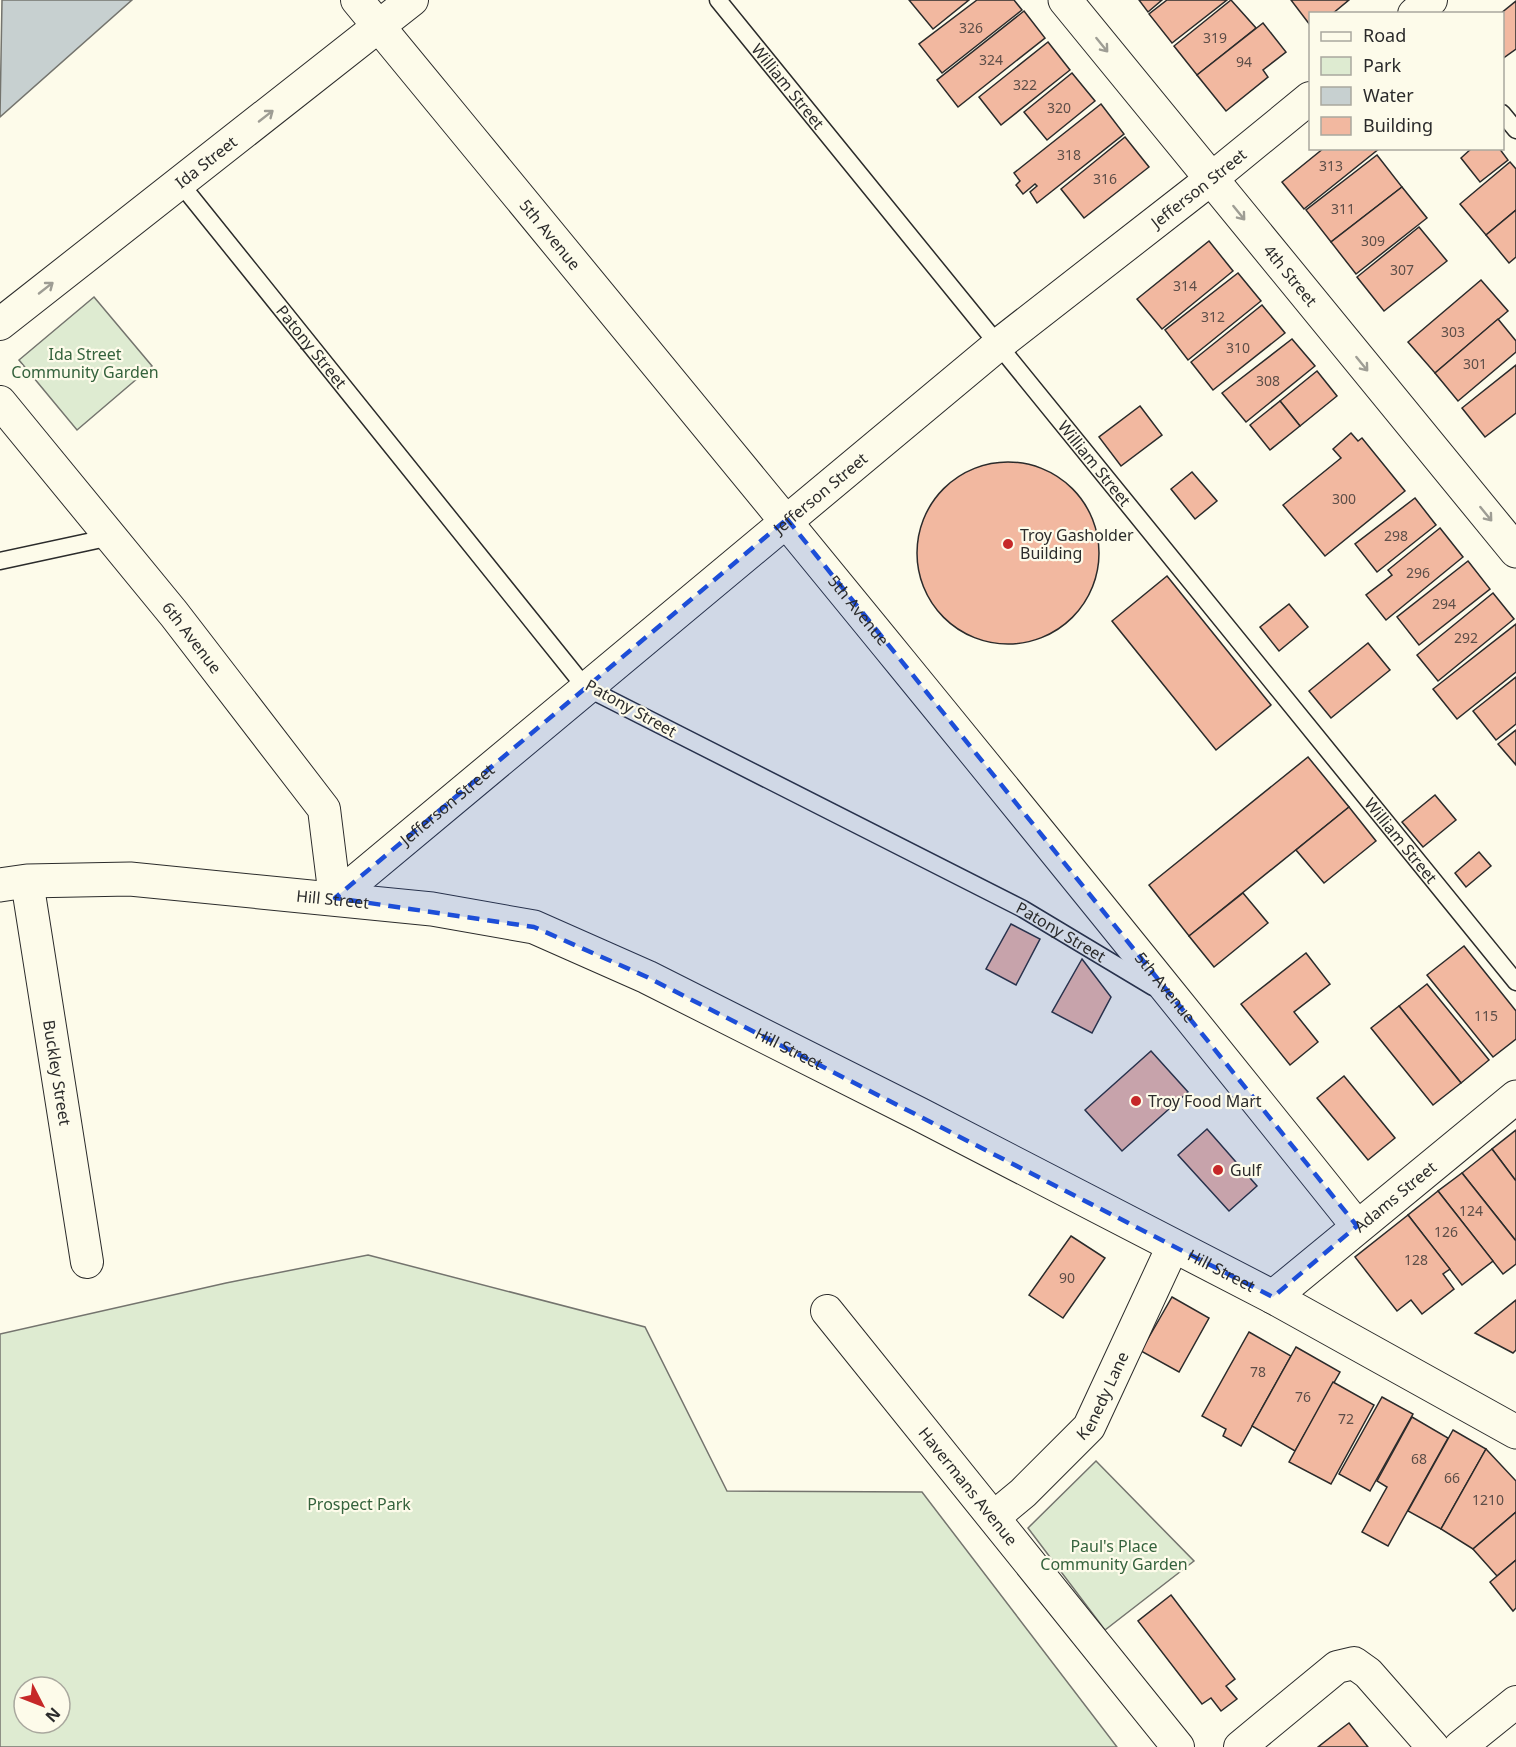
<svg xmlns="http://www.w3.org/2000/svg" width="1516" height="1747" font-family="'Noto Sans',sans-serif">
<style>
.green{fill:#deebd1;stroke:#74746e;stroke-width:1.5;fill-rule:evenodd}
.water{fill:#c7d0d0;stroke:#74746e;stroke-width:1.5}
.building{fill:#f2b8a0;stroke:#2b2b2b;stroke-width:1.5}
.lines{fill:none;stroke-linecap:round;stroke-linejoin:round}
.lane-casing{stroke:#2b2b2b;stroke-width:19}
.street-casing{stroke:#2b2b2b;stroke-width:34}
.secondary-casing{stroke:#2b2b2b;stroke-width:35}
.primary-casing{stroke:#2b2b2b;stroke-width:35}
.lane{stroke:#fdfbea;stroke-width:16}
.street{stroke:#fdfbea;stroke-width:32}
.secondary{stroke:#fdfbea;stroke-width:33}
.primary{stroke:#fdfbea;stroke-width:33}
.oneway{stroke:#9e9d94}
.marked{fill:#1d4ed8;fill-opacity:0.2;stroke:#1d4ed8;stroke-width:4.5;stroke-dasharray:12 8;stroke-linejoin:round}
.poi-dot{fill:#c62828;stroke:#fdfbea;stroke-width:2}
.labels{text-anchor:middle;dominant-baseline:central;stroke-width:4.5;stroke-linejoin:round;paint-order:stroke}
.number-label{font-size:14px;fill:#5d4e48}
.street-label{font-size:16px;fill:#2b2b2b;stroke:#fdfbea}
.park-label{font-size:16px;fill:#34623c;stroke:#fdfbea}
.poi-label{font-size:16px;fill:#2b2b2b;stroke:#fdfbea;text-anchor:start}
</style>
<rect width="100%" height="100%" fill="#fdfbea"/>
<g class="green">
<path d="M 94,297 L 152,366 L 77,430 L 19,360 Z"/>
<path d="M 368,1255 L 645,1327 L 727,1491 L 922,1492 L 1117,1747 L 0,1747 L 0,1334 L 226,1283 ZM 24,1687 L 60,1687 L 60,1723 L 24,1723 Z"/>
<path d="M 1096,1461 L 1194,1561 L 1105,1630 L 1028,1528 Z"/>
</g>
<path class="water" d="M 2,0 L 132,0 L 0,117 Z"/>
<g class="building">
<path d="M 909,0 L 969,0 L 933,29 Z"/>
<path d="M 977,0 L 1014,0 L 1022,10 L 942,73 L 919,44 Z"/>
<path d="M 1139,0 L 1162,0 L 1148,12 Z"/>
<path d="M 1167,0 L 1227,0 L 1172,43 L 1149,14 Z"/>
<path d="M 1231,0 L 1256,28 L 1197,75 L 1174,46 Z"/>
<path d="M 1291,0 L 1349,0 L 1332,14 L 1310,14 L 1310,25 Z"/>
<path d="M 1516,1 L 1516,49 L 1502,59 L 1502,14 L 1500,14 Z"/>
<path d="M 1024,11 L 1045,38 L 958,107 L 937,80 Z"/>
<path d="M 1263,23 L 1286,52 L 1263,70 L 1268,77 L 1226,111 L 1197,75 Z"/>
<path d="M 1048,42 L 1070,70 L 1001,125 L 979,97 Z"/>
<path d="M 1072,73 L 1095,101 L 1047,140 L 1024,112 Z"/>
<path d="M 1101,104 L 1124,134 L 1037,203 L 1030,192 L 1037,186 L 1035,184 L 1023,194 L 1016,185 L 1020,181 L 1014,173 Z"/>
<path d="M 1125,137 L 1149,167 L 1084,218 L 1061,189 Z"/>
<path d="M 1324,148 L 1380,148 L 1304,209 L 1282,182 Z"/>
<path d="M 1472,148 L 1499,148 L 1508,160 L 1480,182 L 1461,158 Z"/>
<path d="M 1377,155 L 1402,187 L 1331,242 L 1306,210 Z"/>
<path d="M 1510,162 L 1516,169 L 1516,210 L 1486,235 L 1460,204 Z"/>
<path d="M 1402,187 L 1427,218 L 1356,274 L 1331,242 Z"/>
<path d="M 1516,210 L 1516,257 L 1509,263 L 1486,235 Z"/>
<path d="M 1419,227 L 1447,261 L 1384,311 L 1357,277 Z"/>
<path d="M 1209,241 L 1233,271 L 1162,329 L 1137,299 Z"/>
<path d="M 1238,273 L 1261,301 L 1188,360 L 1165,330 Z"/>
<path d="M 1481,280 L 1508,311 L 1435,373 L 1408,342 Z"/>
<path d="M 1262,305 L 1285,333 L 1213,390 L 1191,362 Z"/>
<path d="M 1498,319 L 1516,341 L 1516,352 L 1458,401 L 1435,373 Z"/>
<path d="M 1292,339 L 1315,366 L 1246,422 L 1222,393 Z"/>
<path d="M 1516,365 L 1516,413 L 1485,437 L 1462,408 Z"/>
<path d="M 1317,371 L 1337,396 L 1300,426 L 1280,401 Z"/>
<path d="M 1280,401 L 1300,426 L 1270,450 L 1250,425 Z"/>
<path d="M 1140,406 L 1162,435 L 1121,466 L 1099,437 Z"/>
<path d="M 1351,433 L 1358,441 L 1362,438 L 1405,491 L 1325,556 L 1283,505 L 1341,458 L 1333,449 Z"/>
<circle cx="1008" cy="553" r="91"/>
<path d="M 1192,472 L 1217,501 L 1195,519 L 1171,489 Z"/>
<path d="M 1415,498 L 1436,525 L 1377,572 L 1355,544 Z"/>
<path d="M 1440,528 L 1463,557 L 1386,620 L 1366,595 L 1392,575 L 1388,570 Z"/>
<path d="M 1468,561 L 1490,589 L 1419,645 L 1397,617 Z"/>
<path d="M 1167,576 L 1271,705 L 1216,750 L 1112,621 Z"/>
<path d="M 1493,593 L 1514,619 L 1438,681 L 1417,655 Z"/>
<path d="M 1289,604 L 1308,627 L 1279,651 L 1260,627 Z"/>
<path d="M 1516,624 L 1516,672 L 1457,719 L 1433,689 Z"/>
<path d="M 1368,643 L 1390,670 L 1331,718 L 1309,691 Z"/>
<path d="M 1516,677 L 1516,724 L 1496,740 L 1473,711 Z"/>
<path d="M 1516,730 L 1516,765 L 1498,744 Z"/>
<path d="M 1308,757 L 1349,807 L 1189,936 L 1149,885 Z"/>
<path d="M 1435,795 L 1456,820 L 1423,847 L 1402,822 Z"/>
<path d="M 1349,807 L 1376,841 L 1324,883 L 1296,850 Z"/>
<path d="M 1479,852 L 1491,866 L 1466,887 L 1455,873 Z"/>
<path d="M 1243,893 L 1268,923 L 1214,967 L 1189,936 Z"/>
<path d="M 1011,924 L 1040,939 L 1016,985 L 986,969 Z"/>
<path d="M 1464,946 L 1516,1011 L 1516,1039 L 1493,1057 L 1427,975 Z"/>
<path d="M 1306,953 L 1330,984 L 1294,1012 L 1318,1042 L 1290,1065 L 1241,1004 Z"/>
<path d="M 1082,959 L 1111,997 L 1092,1033 L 1052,1012 Z"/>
<path d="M 1427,984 L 1489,1060 L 1461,1083 L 1399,1006 Z"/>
<path d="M 1399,1006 L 1461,1083 L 1433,1105 L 1371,1028 Z"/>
<path d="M 1151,1051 L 1188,1092 L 1122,1151 L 1085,1110 Z"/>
<path d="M 1344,1076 L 1395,1138 L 1368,1160 L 1317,1098 Z"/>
<path d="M 1207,1129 L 1257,1186 L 1229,1211 L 1178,1155 Z"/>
<path d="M 1516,1130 L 1516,1181 L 1492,1149 Z"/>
<path d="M 1492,1149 L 1516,1181 L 1516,1241 L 1462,1173 Z"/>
<path d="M 1462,1173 L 1516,1241 L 1516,1264 L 1503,1274 L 1438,1191 Z"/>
<path d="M 1438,1191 L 1493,1261 L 1462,1285 L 1408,1215 Z"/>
<path d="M 1408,1215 L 1450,1269 L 1443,1274 L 1454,1289 L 1422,1314 L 1411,1300 L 1397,1311 L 1355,1257 Z"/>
<path d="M 1071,1236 L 1105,1258 L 1063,1318 L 1029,1295 Z"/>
<path d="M 1172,1297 L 1209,1318 L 1179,1372 L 1141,1351 Z"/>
<path d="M 1516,1300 L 1516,1350 L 1513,1353 L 1475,1333 Z"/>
<path d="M 1249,1332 L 1291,1356 L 1241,1446 L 1223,1436 L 1226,1429 L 1202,1416 Z"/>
<path d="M 1296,1347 L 1340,1372 L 1295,1451 L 1252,1426 Z"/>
<path d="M 1333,1382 L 1374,1405 L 1331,1484 L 1289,1462 Z"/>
<path d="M 1382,1397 L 1413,1414 L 1370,1491 L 1339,1474 Z"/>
<path d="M 1412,1417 L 1448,1438 L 1388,1546 L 1362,1532 L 1387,1487 L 1377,1481 Z"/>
<path d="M 1453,1430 L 1486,1449 L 1441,1529 L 1408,1511 Z"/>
<path d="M 1486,1449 L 1516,1481 L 1516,1512 L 1473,1549 L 1441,1529 Z"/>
<path d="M 1516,1512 L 1516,1560 L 1497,1576 L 1473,1549 Z"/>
<path d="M 1516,1560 L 1516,1608 L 1513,1611 L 1490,1582 Z"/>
<path d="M 1171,1595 L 1235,1679 L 1226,1686 L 1237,1699 L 1221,1711 L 1211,1698 L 1202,1704 L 1138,1621 Z"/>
<path d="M 1349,1723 L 1368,1747 L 1318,1747 L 1341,1729 Z"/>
</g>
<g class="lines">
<defs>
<g id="lane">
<path id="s1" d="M 718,0 L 1516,982"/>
<path d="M 1502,113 L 1516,130"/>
<path id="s2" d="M 180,183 L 585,687 L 1023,909 L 1153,987"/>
<path d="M 0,561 L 111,537"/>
</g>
<g id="street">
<path id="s3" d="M 357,0 C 692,407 1028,814 1357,1226"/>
<path d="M 1414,14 L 1431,0"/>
<path id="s4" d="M 0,324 L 412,0"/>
<path id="s5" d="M 0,402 L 174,614 L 324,809 L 335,898"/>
<path id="s6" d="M 27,881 L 87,1262"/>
<path id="s7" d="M 335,898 L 998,345 L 1211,179 L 1310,98"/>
<path id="s8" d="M 827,1311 L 1178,1747"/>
<path id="s9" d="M 994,1517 L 1023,1493 L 1089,1427 L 1173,1246"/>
<path d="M 1240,1747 L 1337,1667 L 1354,1663 L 1368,1673 L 1433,1747"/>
<path d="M 1460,1747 L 1516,1702"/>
</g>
<g id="secondary">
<path id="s10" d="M 0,885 L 27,881 L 130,879 L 432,909 L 534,927 L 647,977 L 919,1114 L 1273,1297 L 1516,1432"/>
<path id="s11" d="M 1273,1297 L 1516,1097"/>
</g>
<g id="primary">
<path id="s12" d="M 1065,0 L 1516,551"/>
</g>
</defs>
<use href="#lane" class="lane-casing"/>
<use href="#street" class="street-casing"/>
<use href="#secondary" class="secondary-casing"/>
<use href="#primary" class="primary-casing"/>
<use href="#lane" class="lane"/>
<use href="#street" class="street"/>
<use href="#secondary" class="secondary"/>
<use href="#primary" class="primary"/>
</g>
<defs><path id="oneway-shaft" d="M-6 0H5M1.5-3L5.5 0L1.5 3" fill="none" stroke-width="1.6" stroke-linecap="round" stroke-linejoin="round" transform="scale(1.5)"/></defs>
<g class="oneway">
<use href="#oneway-shaft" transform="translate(1102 45) rotate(51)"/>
<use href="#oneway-shaft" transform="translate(266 116) rotate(-38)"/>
<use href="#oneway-shaft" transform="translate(1239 213) rotate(51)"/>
<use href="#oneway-shaft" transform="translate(46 288) rotate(-38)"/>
<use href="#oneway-shaft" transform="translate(1362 364) rotate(51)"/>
<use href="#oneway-shaft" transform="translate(1486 514) rotate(51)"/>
</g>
<path class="marked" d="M 787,519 L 1357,1226 L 1273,1297 L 647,977 L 534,927 L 335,898 Z"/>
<g class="poi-dot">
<circle cx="1008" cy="544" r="6"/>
<circle cx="1136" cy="1101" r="6"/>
<circle cx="1218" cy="1170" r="6"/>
</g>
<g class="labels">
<g class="number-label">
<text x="971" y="27">326</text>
<text x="1215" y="37">319</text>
<text x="991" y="59">324</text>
<text x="1244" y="61">94</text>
<text x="1025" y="84">322</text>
<text x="1059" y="107">320</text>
<text x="1069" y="154">318</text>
<text x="1331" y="165">313</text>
<text x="1105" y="178">316</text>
<text x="1343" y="208">311</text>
<text x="1373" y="240">309</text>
<text x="1402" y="269">307</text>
<text x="1185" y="285">314</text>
<text x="1213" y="316">312</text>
<text x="1453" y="331">303</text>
<text x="1238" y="347">310</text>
<text x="1475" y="363">301</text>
<text x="1268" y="380">308</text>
<text x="1344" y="498">300</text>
<text x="1396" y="535">298</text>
<text x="1418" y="572">296</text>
<text x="1444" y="603">294</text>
<text x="1466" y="637">292</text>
<text x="1486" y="1015">115</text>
<text x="1471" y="1210">124</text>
<text x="1446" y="1231">126</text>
<text x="1416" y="1259">128</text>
<text x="1067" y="1277">90</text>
<text x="1258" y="1371">78</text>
<text x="1303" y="1396">76</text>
<text x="1346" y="1418">72</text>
<text x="1419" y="1458">68</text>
<text x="1452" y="1477">66</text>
<text x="1488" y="1499">1210</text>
</g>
<g class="street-label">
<text stroke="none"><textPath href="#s1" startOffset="111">William Street</textPath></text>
<text stroke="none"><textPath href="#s4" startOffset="262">Ida Street</textPath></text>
<text stroke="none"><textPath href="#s7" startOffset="1118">Jefferson Street</textPath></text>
<text stroke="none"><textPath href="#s3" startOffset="304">5th Avenue</textPath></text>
<text stroke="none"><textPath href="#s12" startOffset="356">4th Street</textPath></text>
<text stroke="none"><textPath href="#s2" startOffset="210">Patony Street</textPath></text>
<text stroke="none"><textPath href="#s1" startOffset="597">William Street</textPath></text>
<text stroke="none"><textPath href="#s7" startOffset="632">Jefferson Street</textPath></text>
<text stroke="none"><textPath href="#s3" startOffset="790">5th Avenue</textPath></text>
<text stroke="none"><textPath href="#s5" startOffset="304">6th Avenue</textPath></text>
<text transform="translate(631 708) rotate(29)">Patony Street</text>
<text stroke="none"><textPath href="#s7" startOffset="146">Jefferson Street</textPath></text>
<text stroke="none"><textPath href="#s1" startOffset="1083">William Street</textPath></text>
<text stroke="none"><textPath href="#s10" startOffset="334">Hill Street</textPath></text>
<text stroke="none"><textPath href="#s2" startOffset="1182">Patony Street</textPath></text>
<text stroke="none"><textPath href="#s3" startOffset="1276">5th Avenue</textPath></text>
<text stroke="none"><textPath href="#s10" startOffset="820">Hill Street</textPath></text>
<text stroke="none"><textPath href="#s6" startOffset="194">Buckley Street</textPath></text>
<text stroke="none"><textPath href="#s11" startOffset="158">Adams Street</textPath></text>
<text stroke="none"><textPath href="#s10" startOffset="1306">Hill Street</textPath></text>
<text stroke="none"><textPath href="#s9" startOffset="165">Kenedy Lane</textPath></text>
<text stroke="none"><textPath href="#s8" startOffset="225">Havermans Avenue</textPath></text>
</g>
<g class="park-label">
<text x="85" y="354">Ida Street<tspan x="85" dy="18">Community Garden</tspan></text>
<text x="359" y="1504">Prospect Park</text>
<text x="1114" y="1546">Paul's Place<tspan x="1114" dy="18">Community Garden</tspan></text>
</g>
<g class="poi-label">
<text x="1020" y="535">Troy Gasholder<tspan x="1020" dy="18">Building</tspan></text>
<text x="1148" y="1101">Troy Food Mart</text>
<text x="1230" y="1170">Gulf</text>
</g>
</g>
<rect x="1309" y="12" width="195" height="138" fill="#fdfbea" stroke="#a9a89e" stroke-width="1.5"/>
<rect x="1321" y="32" width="30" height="9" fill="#fdfbea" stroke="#a9a89e" stroke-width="1.5"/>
<text x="1363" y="42" font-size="18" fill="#2b2b2b">Road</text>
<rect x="1321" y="57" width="30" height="18" fill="#deebd1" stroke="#a9a89e" stroke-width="1.5"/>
<text x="1363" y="72" font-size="18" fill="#2b2b2b">Park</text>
<rect x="1321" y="87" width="30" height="18" fill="#c7d0d0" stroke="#a9a89e" stroke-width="1.5"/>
<text x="1363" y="102" font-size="18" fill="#2b2b2b">Water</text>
<rect x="1321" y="117" width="30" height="18" fill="#f2b8a0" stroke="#a9a89e" stroke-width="1.5"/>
<text x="1363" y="132" font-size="18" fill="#2b2b2b">Building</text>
<g transform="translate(42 1705) rotate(132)"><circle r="28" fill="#fdfbea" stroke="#a9a89e" stroke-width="1.5"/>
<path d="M0-4.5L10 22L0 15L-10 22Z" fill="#c62828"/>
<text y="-9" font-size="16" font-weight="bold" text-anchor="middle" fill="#2b2b2b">N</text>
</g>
</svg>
